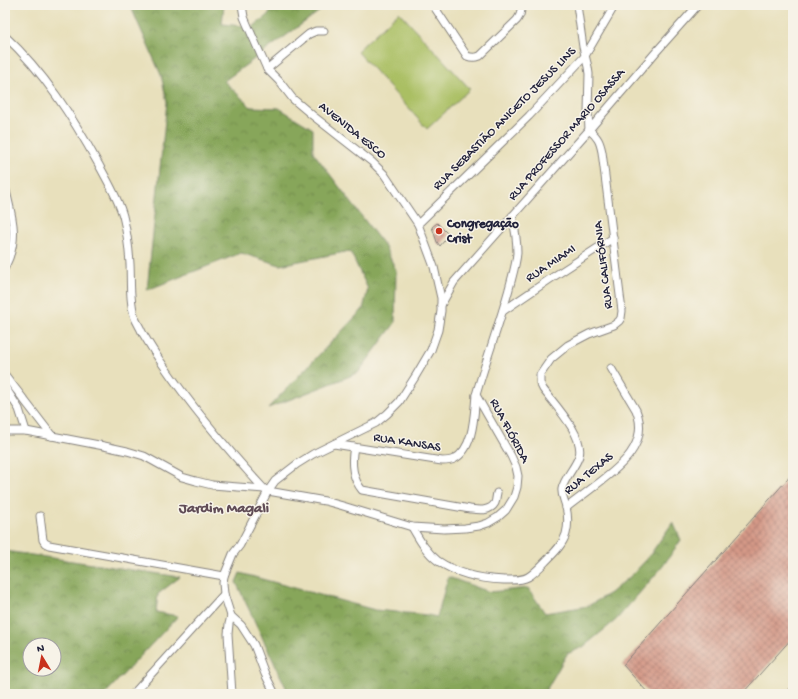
<svg xmlns="http://www.w3.org/2000/svg" width="798" height="699" font-family="'Gochi Hand',sans-serif">
<style>
.forest{fill:url(#forest-crowns);stroke:#54644a;fill-rule:evenodd}
.garden{fill:#aabf64;stroke:#667050}
.building{fill:url(#building-cross-hatch)}
.lines{fill:none;stroke-linecap:round;stroke-linejoin:round}
.minor-casing{stroke:#85817c;stroke-width:9}
.minor{stroke:#fff;stroke-width:7}
.poi-dot{fill:#c8321e;stroke:#f7f3e8;stroke-width:1.5}
.labels{text-anchor:middle;dominant-baseline:central;stroke-width:3;stroke-linejoin:round;paint-order:stroke}
.street-label{font-size:13px;fill:#22223b;stroke:#f7f3e8}
.poi-label{font-size:13px;font-weight:bold;fill:#22223b;stroke:#f7f3e8;text-anchor:start}
.quarter-label{font-size:15px;font-weight:bold;fill:#604c56;stroke:#f7f3e8}
</style>
<defs>
<pattern id="forest-crowns" width="20" height="18" patternUnits="userSpaceOnUse"><rect width="20" height="18" fill="#87a65a"/><path d="M2 6a3 3 0 1 1 6 0M12 15a3 3 0 1 1 6 0" fill="none" stroke="#6e874c"/></pattern>
<pattern id="building-cross-hatch" width="8" height="8" patternUnits="userSpaceOnUse"><rect width="8" height="8" fill="#d49987"/><path d="M0 0l8 8M0 8l8-8" fill="none" stroke="#ac7c70"/></pattern>
</defs>
<rect width="100%" height="100%" fill="#f7f3e8"/>
<filter id="ink" filterUnits="userSpaceOnUse"><feTurbulence type="fractalNoise" baseFrequency=".025" numOctaves="2"/><feDisplacementMap in="SourceGraphic" scale="8" xChannelSelector="R" yChannelSelector="G"/><feConvolveMatrix kernelMatrix="1 2 1 2 8 2 1 2 1" color-interpolation-filters="sRGB"/></filter>
<filter id="wash" filterUnits="userSpaceOnUse"><feTurbulence type="fractalNoise" baseFrequency=".012" numOctaves="4" result="noise"/><feDisplacementMap in="SourceGraphic" scale="16" xChannelSelector="R" yChannelSelector="G"/><feGaussianBlur stdDeviation="0.9" result="paint"/><feColorMatrix in="noise" values="0 0 0 0 0 0 0 0 0 0 0 0 0 0 0 0 0 1.4 0 .05"/><feComposite in="paint" operator="in"/></filter>
<g filter="url(#wash)">
<rect width="100%" height="100%" fill="#e8e0bc"/>
<g class="forest">
<path d="M 130,5 L 224,5 L 222,24 L 253,27 L 270,13 L 270,5 L 328,5 L 224,81 L 251,107 L 279,108 L 313,129 L 313,152 L 385,247 L 396,270 L 395,323 L 358,373 L 268,408 L 363,309 L 368,289 L 350,251 L 280,265 L 241,253 L 147,290 L 167,102 L 161,75 Z"/>
<path d="M 673,522 L 681,540 L 663,566 L 616,620 L 583,647 L 567,654 L 544,694 L 289,694 L 236,582 L 240,573 L 375,610 L 428,615 L 437,617 L 448,577 L 490,592 L 528,588 L 545,613 L 588,606 L 610,593 L 632,575 L 647,559 Z"/>
<path d="M 5,551 L 180,577 L 158,594 L 156,612 L 178,616 L 105,694 L 5,694 ZM 30,645 L 54,645 L 54,669 L 30,669 Z"/>
</g>
<path class="garden" d="M 399,12 L 470,89 L 427,129 L 357,51 Z"/>
<g id="blocks">
<g class="building">
<path d="M 437,223 L 449,235 L 440,246 L 437,242 L 432,227 Z"/>
<path d="M 793,473 L 793,637 L 742,694 L 649,694 L 623,665 Z"/>
</g>
</g>
</g>
<g filter="url(#ink)">
<use href="#blocks" fill-opacity="0" stroke="#85817c" stroke-width="1"/>
<g class="lines">
<defs>
<g id="minor">
<path d="M 433,5 L 467,56 C 472,58 475,58 480,56 L 517,20 L 520,15 L 522,5"/>
<path d="M 577,5 L 583,47 L 588,67 L 589,74 L 588,111 L 589,130"/>
<path d="M 5,36 C 44,72 73,118 99,165 C 108,182 118,198 123,216 C 127,232 129,248 130,264 C 131,282 129,301 135,318 C 137,323 140,327 142,332 C 148,342 154,352 161,362 C 192,407 227,449 264,489"/>
<path d="M 267,69 L 309,34 L 316,31 L 324,31"/>
<path d="M 5,187 C 12,217 20,238 5,267"/>
<path d="M 418,224 L 529,116 L 585,56 L 615,5"/>
<path d="M 441,305 L 454,282 L 589,130 L 656,52 L 698,5"/>
<path d="M 503,311 L 553,277 L 613,238"/>
<path d="M 5,375 L 52,436"/>
<path d="M 5,387 L 19,409 L 26,431"/>
<path d="M 5,431 L 26,431 L 104,446 L 127,451 L 144,456 L 182,477 L 196,481 L 212,485 L 264,489 L 268,491 L 325,501 L 343,506 L 412,527 L 444,529 L 465,528 L 479,526 L 488,523 L 498,517 L 506,510 L 514,497 L 517,487 L 518,476 L 516,467 L 511,456 L 476,395 C 486,360 499,325 509,289 C 512,277 516,265 517,253 C 517,240 515,228 512,216"/>
<path d="M 334,444 L 442,461 C 446,461 450,461 454,459 C 474,449 474,415 476,395"/>
<path d="M 354,447 C 351,462 352,478 362,490 L 470,509 C 478,510 490,512 495,503 C 496,501 496,496 497,493"/>
<path d="M 566,508 C 576,500 586,493 596,485 C 620,467 650,444 636,410 L 611,368"/>
<path d="M 40,516 L 43,540 L 45,543 L 49,545 L 224,576"/>
<path d="M 412,527 C 419,539 426,552 438,561 C 457,574 481,579 504,580 C 512,580 521,581 528,577 C 535,573 542,565 548,559 C 555,552 563,544 566,534 C 568,526 568,515 566,507 C 565,501 561,495 562,489 C 564,478 575,468 579,456 C 585,436 554,404 543,389 L 540,383 L 540,375 L 551,359 L 568,345 L 589,334 L 614,325 L 619,321 L 621,318 L 622,311 L 602,152 C 600,142 598,137 589,130"/>
<path d="M 231,616 L 241,625 L 254,645 L 265,674 L 275,694"/>
<path d="M 133,694 L 224,594"/>
<path d="M 232,694 L 228,634 L 229,624 L 231,616 L 224,594 L 223,583 L 224,576 L 233,554 L 240,545 L 268,491 L 275,481 L 297,464 L 313,454 L 376,423 L 387,414 L 399,402 L 415,377 L 431,350 L 438,330 L 441,311 L 441,298 L 438,285 L 434,267 L 418,224 L 384,174 L 372,162 L 312,115 L 293,99 L 279,81 L 267,69 L 247,24 L 244,17 L 242,5"/>
<path d="M 791,694 L 793,691"/>
</g>
</defs>
<use href="#minor" class="minor-casing"/>
<use href="#minor" class="minor"/>
</g>
</g>
<circle class="poi-dot" cx="439" cy="231" r="4"/>
<g class="labels">
<g class="street-label">
<text transform="translate(505 119) rotate(-45)">RUA SEBASTIÃO ANICETO JESUS LINS</text>
<text transform="translate(352 131) rotate(39)">AVENIDA ESCO</text>
<text transform="translate(567 135) rotate(-49)">RUA PROFESSOR MARIO OSASSA</text>
<text transform="translate(551 264) rotate(-34)">RUA MIAMI</text>
<text transform="translate(604 265) rotate(-97)">RUA CALIFÓRNIA</text>
<text transform="translate(509 431) rotate(62)">RUA FLÓRIDA</text>
<text transform="translate(407 443) rotate(9)">RUA KANSAS</text>
<text transform="translate(589 474) rotate(-39)">RUA TEXAS</text>
</g>
<g class="poi-label">
<text x="447" y="224">Congregação<tspan x="447" dy="15">Crist</tspan></text>
</g>
<g class="quarter-label">
<text x="224" y="509">Jardim Magali</text>
</g>
</g>
<rect width="798" height="699" fill="none" stroke="#f7f3e8" stroke-width="20"/>
<g transform="translate(42 657) rotate(350)"><circle r="19" fill="#f7f3e8" stroke="#a29fa3"/>
<path d="M0-3L7 15L0 10L-7 15Z" fill="#c8321e"/>
<text y="-6" font-size="11" font-weight="bold" text-anchor="middle" fill="#22223b">N</text>
</g>
</svg>
